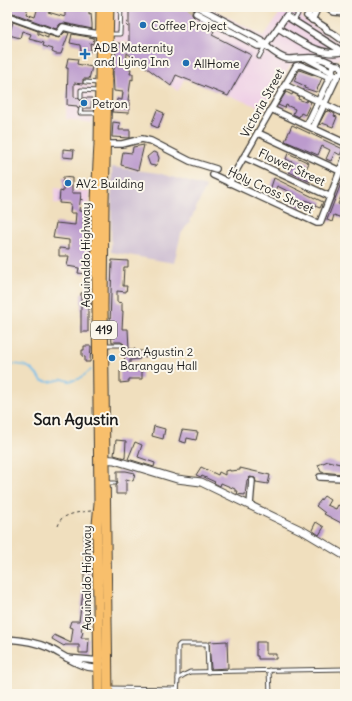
<svg xmlns="http://www.w3.org/2000/svg" width="352" height="701" font-family="Delius,sans-serif">
<style>
.built{fill:#efd0e6}
.industrial{fill:#cdbed2}
.lines{fill:none;stroke-linecap:round;stroke-linejoin:round}
.stream{stroke:#74beed;stroke-width:1.5}
.building{fill:#bc9bcd}
.minor-tunnel{stroke:#c6b89e;stroke-width:5.5;stroke-dasharray:5.5 3;stroke-linecap:butt}
.service-casing{stroke:#3c3934;stroke-width:5}
.minor-casing{stroke:#3c3934;stroke-width:8}
.tertiary-casing{stroke:#3c3934;stroke-width:9}
.trunk-casing{stroke:#3c3934;stroke-width:11}
.path{stroke:#3c3934;stroke-width:1;stroke-dasharray:3 3;stroke-linecap:butt}
.service{stroke:#fff;stroke-width:3}
.minor{stroke:#fff;stroke-width:5.5}
.tertiary{stroke:#fff;stroke-width:7}
.trunk{stroke:#f8bf6c;stroke-width:9}
.poi-dot{fill:#1f6fb2;stroke:#fbf7ec;stroke-width:1.5}
.labels{text-anchor:middle;dominant-baseline:central;stroke-width:4;stroke-linejoin:round;paint-order:stroke}
.shield{fill:#fbf7ec;stroke:#5f5e5a;stroke-width:1}
.shield-label{font-size:11px;font-weight:bold;fill:#1c1c1c}
.poi-label{font-size:12px;fill:#1c1c1c;stroke:#fbf7ec;text-anchor:start}
.street-label{font-size:12px;fill:#1c1c1c;stroke:#fbf7ec}
.district-label{font-size:16px;font-weight:bold;fill:#1c1c1c;stroke:#fbf7ec}
</style>
<rect width="100%" height="100%" fill="#fbf7ec"/>
<filter id="ink" filterUnits="userSpaceOnUse"><feTurbulence type="fractalNoise" baseFrequency=".025" numOctaves="2"/><feDisplacementMap in="SourceGraphic" scale="8" xChannelSelector="R" yChannelSelector="G"/><feConvolveMatrix kernelMatrix="1 2 1 2 8 2 1 2 1" color-interpolation-filters="sRGB"/></filter>
<filter id="wash" filterUnits="userSpaceOnUse"><feTurbulence type="fractalNoise" baseFrequency=".012" numOctaves="4" result="noise"/><feDisplacementMap in="SourceGraphic" scale="16" xChannelSelector="R" yChannelSelector="G"/><feGaussianBlur stdDeviation="0.9" result="paint"/><feColorMatrix in="noise" values="0 0 0 0 0 0 0 0 0 0 0 0 0 0 0 0 0 1.4 0 .05"/><feComposite in="paint" operator="in"/></filter>
<g filter="url(#wash)">
<rect width="100%" height="100%" fill="#f0dfbe"/>
<g class="built">
<path d="M 115,7 L 209,7 L 264,36 L 284,7 L 300,7 L 304,10 L 301,13 L 303,19 L 340,43 L 343,48 L 339,59 L 332,62 L 327,72 L 302,61 L 294,63 L 290,66 L 265,109 L 184,79 L 178,91 L 130,55 L 129,42 L 114,41 Z"/>
<path d="M 67,83 L 93,85 L 92,123 L 66,119 Z"/>
<path d="M 55,188 L 90,192 L 89,206 L 54,203 Z"/>
</g>
<path class="industrial" d="M 112,167 L 158,173 L 206,187 L 190,221 L 181,234 L 174,263 L 111,252 Z"/>
<g class="lines">
<path class="stream" d="M 7,364 C 26,364 30,365 42,381 L 50,382 L 63,379 L 69,381 L 79,379 L 91,370"/>
</g>
<g id="blocks">
<g class="building">
<path d="M 12,7 L 28,7 L 26,14 L 35,17 L 38,7 L 49,7 L 48,12 L 65,17 L 65,7 L 79,7 L 80,9 L 89,9 L 89,15 L 91,14 L 92,24 L 92,29 L 64,23 L 60,24 L 56,29 L 10,12 Z"/>
<path d="M 129,7 L 196,7 L 196,9 L 192,11 L 192,15 L 194,17 L 193,20 L 214,31 L 212,35 L 251,55 L 228,96 L 176,75 L 171,86 L 127,53 L 126,68 L 131,69 L 130,74 L 133,74 L 133,80 L 131,79 L 128,100 L 129,100 L 129,113 L 112,112 L 113,107 L 116,107 L 117,99 L 122,100 L 123,92 L 114,91 L 113,72 L 115,67 L 116,43 L 129,44 Z"/>
<path d="M 13,22 L 38,31 L 38,34 L 48,38 L 48,35 L 59,38 L 65,32 L 69,33 L 61,54 L 56,54 L 52,52 L 53,49 L 43,46 L 44,43 L 29,39 L 31,34 L 22,31 L 20,38 L 9,35 Z"/>
<path d="M 72,34 L 94,38 L 93,44 L 90,43 L 91,51 L 81,52 L 80,45 L 70,43 Z"/>
<path d="M 68,58 L 78,59 L 77,64 L 92,67 L 89,79 L 83,79 L 83,84 L 74,83 L 74,97 L 78,98 L 81,101 L 83,100 L 84,98 L 92,98 L 91,108 L 84,108 L 81,105 L 78,108 L 77,106 L 67,105 L 68,68 L 66,68 Z"/>
<path d="M 299,70 L 322,78 L 316,92 L 304,88 L 305,86 L 294,81 Z"/>
<path d="M 286,92 L 292,95 L 293,93 L 299,96 L 298,99 L 306,102 L 307,100 L 311,102 L 305,115 L 301,113 L 299,117 L 293,114 L 295,109 L 286,105 L 285,108 L 278,105 Z"/>
<path d="M 157,110 L 164,113 L 158,128 L 151,125 Z"/>
<path d="M 328,110 L 335,114 L 334,116 L 337,117 L 333,127 L 322,123 L 321,125 L 319,124 L 326,111 L 327,112 Z"/>
<path d="M 113,122 L 120,123 L 119,130 L 130,130 L 130,138 L 112,137 Z"/>
<path d="M 292,125 L 343,149 L 340,155 L 335,152 L 331,161 L 326,159 L 330,150 L 322,146 L 318,155 L 285,141 Z"/>
<path d="M 144,145 L 138,170 L 121,165 L 123,152 L 132,153 L 133,147 Z"/>
<path d="M 63,149 L 74,150 L 73,158 L 63,157 Z"/>
<path d="M 153,152 L 157,153 L 159,158 L 158,162 L 155,166 L 150,165 L 147,157 Z"/>
<path d="M 288,153 L 309,163 L 304,173 L 313,177 L 311,182 L 289,172 L 294,163 L 286,159 Z"/>
<path d="M 345,173 L 345,187 L 338,204 L 345,207 L 345,216 L 344,219 L 334,215 L 332,222 L 327,220 Z"/>
<path d="M 63,177 L 72,178 L 72,193 L 81,193 L 79,211 L 90,212 L 90,216 L 84,216 L 83,225 L 90,226 L 87,243 L 90,243 L 91,257 L 85,257 L 85,274 L 78,273 L 79,268 L 67,266 L 69,256 L 59,256 L 59,248 L 69,249 L 69,240 L 53,238 L 56,223 L 75,225 L 76,213 L 70,213 L 71,204 L 59,203 L 60,191 L 63,192 Z"/>
<path d="M 274,178 L 323,202 L 320,208 L 315,206 L 315,204 L 305,200 L 301,209 L 290,203 L 294,194 L 277,186 L 273,195 L 269,193 Z"/>
<path d="M 112,260 L 128,261 L 128,267 L 124,267 L 123,286 L 127,286 L 126,292 L 117,291 L 117,302 L 122,303 L 122,311 L 123,311 L 122,329 L 128,329 L 129,349 L 135,349 L 135,351 L 146,351 L 146,357 L 140,357 L 140,359 L 130,360 L 130,368 L 139,367 L 139,371 L 142,371 L 142,379 L 129,379 L 129,382 L 120,383 L 120,371 L 125,371 L 124,344 L 121,342 L 112,342 L 110,326 Z"/>
<path d="M 89,292 L 89,300 L 91,300 L 91,308 L 88,308 L 88,332 L 81,332 L 81,293 Z"/>
<path d="M 84,346 L 91,346 L 90,362 L 85,362 L 85,357 L 82,356 L 82,350 L 84,350 Z"/>
<path d="M 154,426 L 165,429 L 163,439 L 152,436 Z"/>
<path d="M 182,430 L 198,432 L 196,440 L 187,438 L 186,443 L 179,441 Z"/>
<path d="M 116,440 L 126,441 L 125,458 L 114,455 Z"/>
<path d="M 135,442 L 142,445 L 138,457 L 155,463 L 154,467 L 128,459 Z"/>
<path d="M 328,461 L 344,465 L 342,474 L 321,472 L 318,465 Z"/>
<path d="M 201,467 L 218,475 L 219,472 L 225,475 L 225,471 L 230,470 L 230,471 L 240,470 L 240,468 L 270,475 L 268,484 L 256,482 L 255,478 L 250,477 L 247,480 L 245,495 L 237,494 L 238,491 L 235,491 L 235,489 L 221,483 L 220,486 L 214,483 L 215,482 L 202,476 L 201,477 L 196,475 Z"/>
<path d="M 117,471 L 126,471 L 135,473 L 133,481 L 126,479 L 126,494 L 116,494 L 116,486 L 118,483 L 117,480 Z"/>
<path d="M 324,496 L 330,500 L 327,505 L 336,509 L 338,505 L 345,509 L 345,525 L 324,514 L 325,513 L 316,506 Z"/>
<path d="M 316,522 L 324,527 L 319,535 L 312,530 Z"/>
<path d="M 84,534 L 90,534 L 89,581 L 90,581 L 87,600 L 89,600 L 81,631 L 83,632 L 81,638 L 89,638 L 88,653 L 79,653 L 79,645 L 65,645 L 64,646 L 52,639 L 54,635 L 71,643 L 73,628 L 69,627 L 71,621 L 79,621 L 84,586 Z"/>
<path d="M 227,641 L 228,668 L 211,669 L 209,642 Z"/>
<path d="M 256,642 L 266,642 L 266,654 L 276,654 L 276,659 L 258,659 L 258,656 L 256,656 Z"/>
</g>
</g>
</g>
<g filter="url(#ink)">
<use href="#blocks" fill-opacity="0" stroke="#3c3934" stroke-width="1"/>
<g class="lines">
<path class="minor-tunnel" d="M 188,7 L 196,13"/>
<defs>
<g id="service">
<path d="M 286,16 L 291,9 L 298,14 L 294,21"/>
<path d="M 109,34 L 120,34 L 121,7"/>
<path d="M 259,57 L 265,46"/>
<path d="M 85,82 L 99,83"/>
<path d="M 81,98 L 81,90 L 98,91"/>
<path d="M 81,108 L 80,113 L 98,113"/>
<path d="M 104,345 L 121,345"/>
<path d="M 107,483 L 115,483"/>
<path d="M 269,670 L 270,694"/>
<path d="M 178,679 L 178,646 L 180,644 L 207,644 L 208,672"/>
<path d="M 109,688 L 177,689"/>
<path d="M 177,694 L 178,679 L 184,675 L 190,672 L 345,669"/>
</g>
<g id="minor">
<path d="M 313,7 L 307,16 L 326,28 L 327,31 L 334,34 L 345,42"/>
<path d="M 327,7 L 334,12 L 345,13"/>
<path d="M 200,8 L 261,40 C 266,47 281,59 289,59 C 300,59 310,56 321,59 C 326,60 331,63 335,65"/>
<path d="M 196,13 L 258,46 L 265,46"/>
<path d="M 8,16 L 58,34 L 63,27 L 79,31 L 100,34"/>
<path d="M 312,20 L 318,7"/>
<path d="M 278,28 C 297,39 322,59 345,51"/>
<path d="M 265,46 L 286,16 L 343,52"/>
<path d="M 308,59 L 332,72"/>
<circle cx="337" cy="70" r="5"/>
<path d="M 285,85 L 343,113"/>
<path d="M 271,109 L 345,143"/>
<path d="M 307,125 L 332,73"/>
<path d="M 313,128 L 338,75"/>
<path d="M 258,133 L 340,171"/>
<path d="M 103,144 L 122,144 L 142,139 L 151,141 L 190,161 L 216,169"/>
<path d="M 244,157 L 331,197"/>
<path d="M 213,175 L 317,223 L 320,223 L 345,158"/>
<path d="M 229,183 L 296,66 L 300,65 L 330,77"/>
<path d="M 320,477 L 345,478"/>
<path d="M 250,505 L 252,481"/>
<path d="M 7,639 C 22,640 36,642 49,648 C 64,655 84,672 101,667"/>
<path d="M 67,658 L 101,661"/>
</g>
<path id="tertiary" d="M 100,459 L 114,460 L 177,479 L 201,482 L 305,532 L 345,556"/>
<g id="trunk">
<path d="M 99,694 L 97,525 L 99,503 L 96,201 L 99,144 L 101,7"/>
<path d="M 108,694 L 103,307 L 104,202 L 109,7"/>
</g>
</defs>
<use href="#service" class="service-casing"/>
<use href="#minor" class="minor-casing"/>
<use href="#tertiary" class="tertiary-casing"/>
<use href="#trunk" class="trunk-casing"/>
<g class="path">
<path d="M 128,27 L 125,24 L 128,22"/>
<path d="M 80,199 L 83,200"/>
<path d="M 58,526 L 61,519 C 70,513 80,512 91,511"/>
</g>
<use href="#service" class="service"/>
<use href="#minor" class="minor"/>
<use href="#tertiary" class="tertiary"/>
<use href="#trunk" class="trunk"/>
</g>
</g>
<g class="poi-dot">
<circle cx="143" cy="25" r="4"/>
<path d="M83 48h4v4h4v4h-4v4h-4v-4h-4v-4h4z"/>
<circle cx="186" cy="63" r="4"/>
<circle cx="84" cy="103" r="4"/>
<circle cx="68" cy="183" r="4"/>
<circle cx="112" cy="358" r="4"/>
</g>
<g class="labels">
<rect class="shield" x="91" y="321" width="26" height="18" rx="3"/>
<g class="shield-label">
<text x="104" y="330">419</text>
</g>
<g class="poi-label">
<text x="151" y="25">Coffee Project</text>
<text x="94" y="47">ADB Maternity<tspan x="94" dy="14">and Lying Inn</tspan></text>
<text x="194" y="63">AllHome</text>
<text x="92" y="103">Petron</text>
<text x="76" y="183">AV2 Building</text>
<text x="120" y="351">San Agustin 2<tspan x="120" dy="14">Barangay Hall</tspan></text>
</g>
<g class="street-label">
<text transform="translate(262 103) rotate(-61)">Victoria Street</text>
<text transform="translate(292 167) rotate(25)">Flower Street</text>
<text transform="translate(271 190) rotate(25)">Holy Cross Street</text>
<text transform="translate(85 255) rotate(-90)">Aguinaldo Highway</text>
<text transform="translate(86 578) rotate(-90)">Aguinaldo Highway</text>
</g>
<g class="district-label">
<text x="76" y="419">San Agustin</text>
</g>
</g>
<rect width="352" height="701" fill="none" stroke="#fbf7ec" stroke-width="24"/>
</svg>
